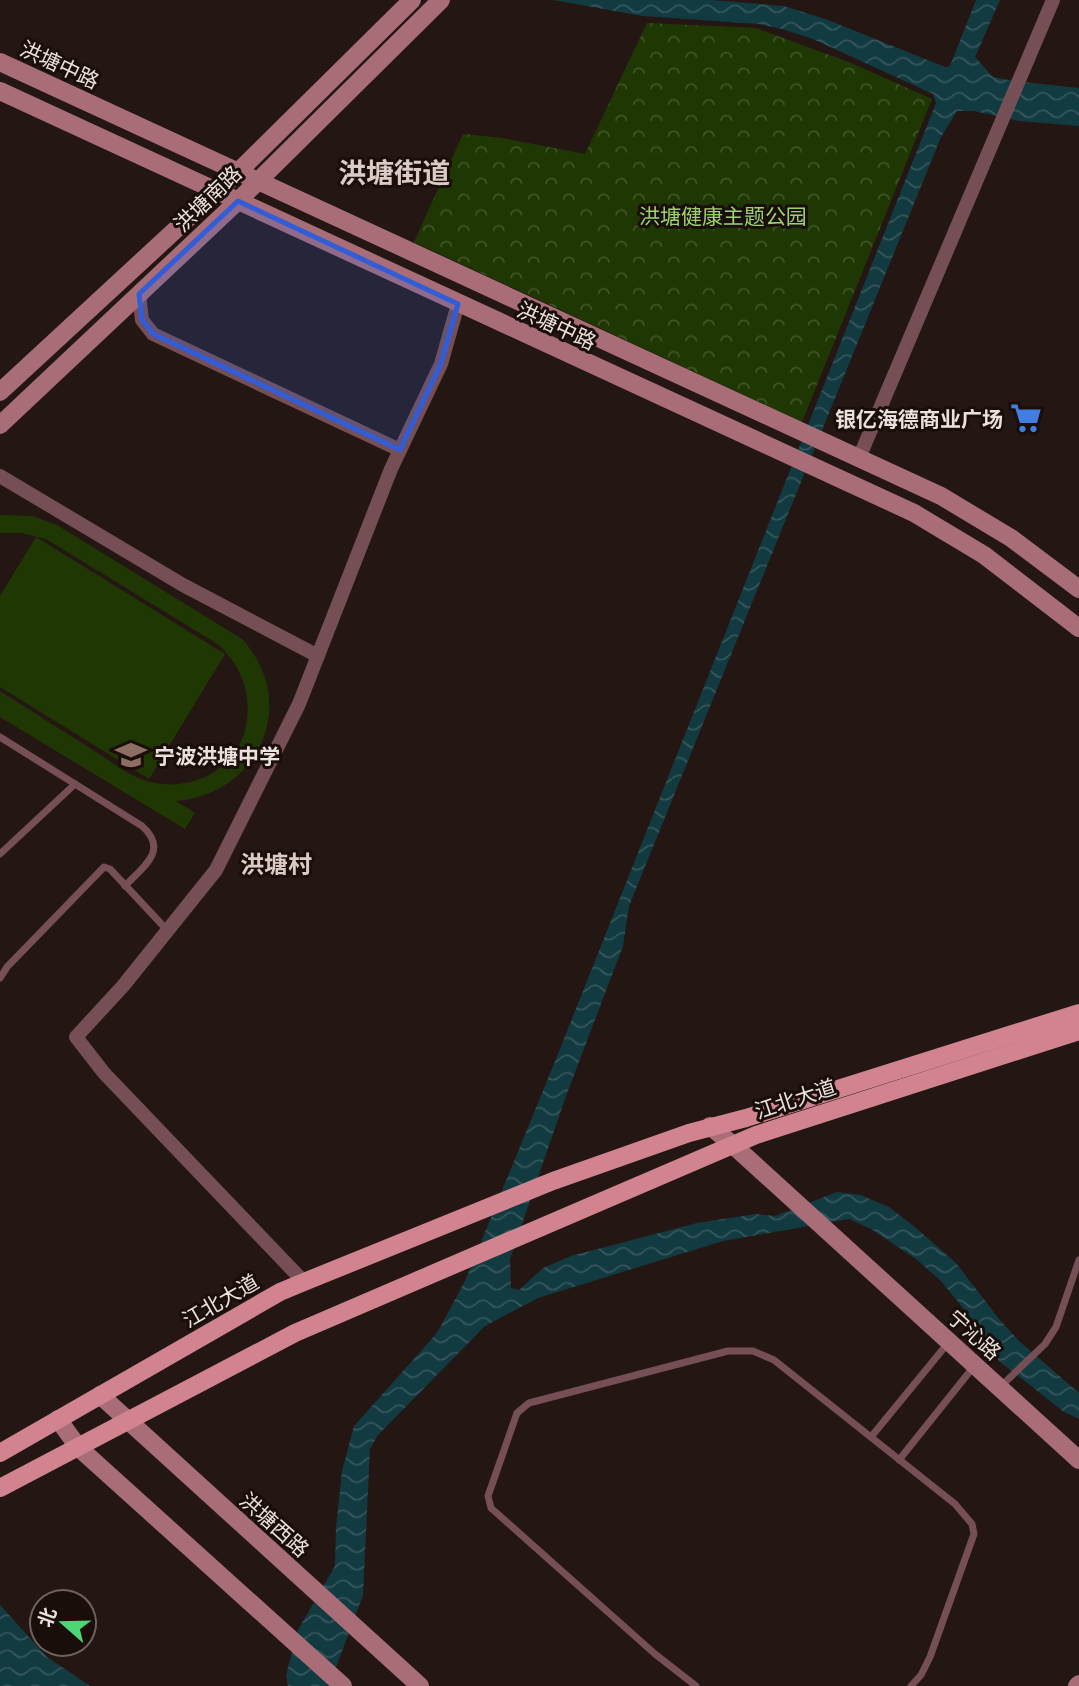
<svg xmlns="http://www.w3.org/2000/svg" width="1079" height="1686" font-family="Commissioner,'Noto Sans SC',sans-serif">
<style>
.grass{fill:#1f3803}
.forest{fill:url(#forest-crowns)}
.water{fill:url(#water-waves)}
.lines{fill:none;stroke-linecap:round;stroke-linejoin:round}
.lane{stroke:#754f55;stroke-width:7}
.street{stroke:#754f55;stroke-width:14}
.secondary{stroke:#a86d77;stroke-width:18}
.primary{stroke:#d18490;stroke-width:18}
.marked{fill:#325dd9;fill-opacity:0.2;stroke:#325dd9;stroke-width:5;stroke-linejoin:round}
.labels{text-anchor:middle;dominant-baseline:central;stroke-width:6;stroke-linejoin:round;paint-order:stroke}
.street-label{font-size:21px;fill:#eae1de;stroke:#1a0e0a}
.park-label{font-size:21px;fill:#9cd36e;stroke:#1a0e0a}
.poi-label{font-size:21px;font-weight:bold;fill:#eae1de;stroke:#1a0e0a;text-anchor:end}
.quarter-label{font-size:24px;font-weight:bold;fill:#dccac4;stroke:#1a0e0a}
.district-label{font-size:28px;font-weight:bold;fill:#dccac4;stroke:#1a0e0a}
</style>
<defs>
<pattern id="forest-crowns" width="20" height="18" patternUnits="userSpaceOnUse" patternTransform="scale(1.75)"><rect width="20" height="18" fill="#1f3803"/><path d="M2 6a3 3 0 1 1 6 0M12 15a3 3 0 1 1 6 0" fill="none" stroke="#405427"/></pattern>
<pattern id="water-waves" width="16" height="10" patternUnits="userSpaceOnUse" patternTransform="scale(1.75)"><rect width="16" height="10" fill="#123a41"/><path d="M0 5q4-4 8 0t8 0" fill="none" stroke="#35565c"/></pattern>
</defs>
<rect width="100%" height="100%" fill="#241713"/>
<g class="grass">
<path d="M 0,515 L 32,516 L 57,525 L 242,639 C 300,702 260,794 176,801 L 195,813 L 185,829 L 0,717 L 0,691 C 33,712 66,733 99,754 C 115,764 132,778 150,782 C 174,788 202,783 221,767 C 233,757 243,742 246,727 C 252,695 242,667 219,645 L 46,539 L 22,533 L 0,533 Z"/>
<path d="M 36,537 L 225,654 L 149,779 L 0,687 L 0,596 Z"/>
</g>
<path class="forest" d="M 647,23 L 756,28 L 851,63 L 932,99 L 802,422 L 414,242 L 463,134 L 502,138 L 585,154 Z"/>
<g class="water">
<path d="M 553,0 L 712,0 L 784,6 L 828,20 L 945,67 L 950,66 L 976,0 L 1000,0 L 975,57 L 993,77 L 1014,81 L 1079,88 L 1079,126 L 1019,121 L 974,111 L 957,111 L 941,137 L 629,906 L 623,946 L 566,1096 L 510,1259 L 511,1288 L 519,1290 L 543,1268 L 571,1256 L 697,1223 L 756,1214 L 775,1216 L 837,1192 L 861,1195 L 889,1207 L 916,1228 L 956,1263 L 999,1319 L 1019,1341 L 1079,1393 L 1079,1419 L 1064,1412 L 999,1361 L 968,1314 L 940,1280 L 916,1259 L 871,1229 L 849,1219 L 723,1241 L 538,1298 L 485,1326 L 378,1435 L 370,1449 L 363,1595 L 329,1686 L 288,1686 L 286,1675 L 298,1630 L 335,1566 L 336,1528 L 342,1471 L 354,1426 L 437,1333 L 465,1281 L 556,1059 L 936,103 L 933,94 L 813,39 L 782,29 L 759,24 L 643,16 Z"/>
<path d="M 0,1605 L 47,1657 L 90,1686 L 0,1686 Z"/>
</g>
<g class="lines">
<g class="lane">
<path d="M 0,737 L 142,826 C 169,850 144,866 125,886"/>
<path d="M 0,854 L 75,784"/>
<path d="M 0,978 L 7,967 L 104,867 L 110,869 L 167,930"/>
<path d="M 1000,1387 L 1045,1344 L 1056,1327 L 1079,1260"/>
<path d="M 871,1437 L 948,1343"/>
<path d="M 899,1460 L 975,1365"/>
<path d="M 696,1686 L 655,1654 L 491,1508 L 488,1496 L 517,1413 L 529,1403 L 728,1351 L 753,1351 L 774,1360 L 955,1504 L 972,1524 L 974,1534 L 930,1657 L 921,1675 L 911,1686"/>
</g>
<g class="street">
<path d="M 139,294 L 142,320 L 153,334 L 400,450"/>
<path d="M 859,458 L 1053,0"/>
<path d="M 0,476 L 183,585 L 318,656"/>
<path d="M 304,1282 L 104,1073 L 76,1037 L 123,986 L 216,870 L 299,704 L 391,469 L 441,364 L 458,304"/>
</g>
<g class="secondary">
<path d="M 0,62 L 941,496 L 1011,538 L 1079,589"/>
<path d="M 0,91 L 914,513 L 984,555 L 1079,628"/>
<path d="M 0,392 L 238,172 L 412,0"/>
<path d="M 0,425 L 238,201 L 441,0"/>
<path d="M 710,1126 L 733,1145 L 1079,1460"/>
<path d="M 100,1395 L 420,1686"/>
<path d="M 58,1419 L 78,1447 L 343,1686"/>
<path d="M 1077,1686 L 1079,1684"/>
</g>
<g class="primary">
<path d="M 0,1453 L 280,1292 L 304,1282 L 553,1181 L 689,1133 L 746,1118 L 1079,1013"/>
<path d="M 0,1488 L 295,1333 L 756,1135 L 1079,1031"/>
</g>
</g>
<path class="marked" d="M 238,201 L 458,304 L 441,364 L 400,450 L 153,334 L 142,320 L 139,294 Z"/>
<defs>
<symbol id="supermarket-bare" viewBox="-9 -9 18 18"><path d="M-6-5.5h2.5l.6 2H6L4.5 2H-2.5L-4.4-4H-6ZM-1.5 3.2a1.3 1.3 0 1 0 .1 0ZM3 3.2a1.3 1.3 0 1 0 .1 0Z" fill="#3f7fe0" stroke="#1a0e0a" stroke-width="2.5" paint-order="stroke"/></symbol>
<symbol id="school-bare" viewBox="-9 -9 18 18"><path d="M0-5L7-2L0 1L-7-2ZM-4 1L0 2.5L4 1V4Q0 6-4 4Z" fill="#8d6e63" stroke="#1a0e0a" stroke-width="2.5" paint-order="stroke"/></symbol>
</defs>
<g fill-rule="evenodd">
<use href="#supermarket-bare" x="1004" y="396" width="44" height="44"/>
<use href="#school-bare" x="109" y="733" width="44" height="44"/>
</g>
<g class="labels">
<g class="street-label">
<text transform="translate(60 64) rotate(25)">洪塘中路</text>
<text transform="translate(207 198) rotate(-44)">洪塘南路</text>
<text transform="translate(557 325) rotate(25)">洪塘中路</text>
<text transform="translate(795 1098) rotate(-18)">江北大道</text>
<text transform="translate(220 1300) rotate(-30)">江北大道</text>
<text transform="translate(975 1334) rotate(42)">宁沁路</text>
<text transform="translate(275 1524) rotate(42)">洪塘西路</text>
</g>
<g class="park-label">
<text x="723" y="215">洪塘健康主题公园</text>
</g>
<g class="poi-label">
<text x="1003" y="418">银亿海德商业广场</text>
<text x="154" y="755" text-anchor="start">宁波洪塘中学</text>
</g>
<g class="quarter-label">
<text x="276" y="863">洪塘村</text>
</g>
<g class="district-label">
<text x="394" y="172">洪塘街道</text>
</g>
</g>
<g transform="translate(63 1623) rotate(290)"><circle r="33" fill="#1a0e0a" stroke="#6d625f" stroke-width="2"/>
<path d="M0-5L12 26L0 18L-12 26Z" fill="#4dd676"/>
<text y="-10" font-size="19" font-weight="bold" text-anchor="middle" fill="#eae1de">北</text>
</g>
</svg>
